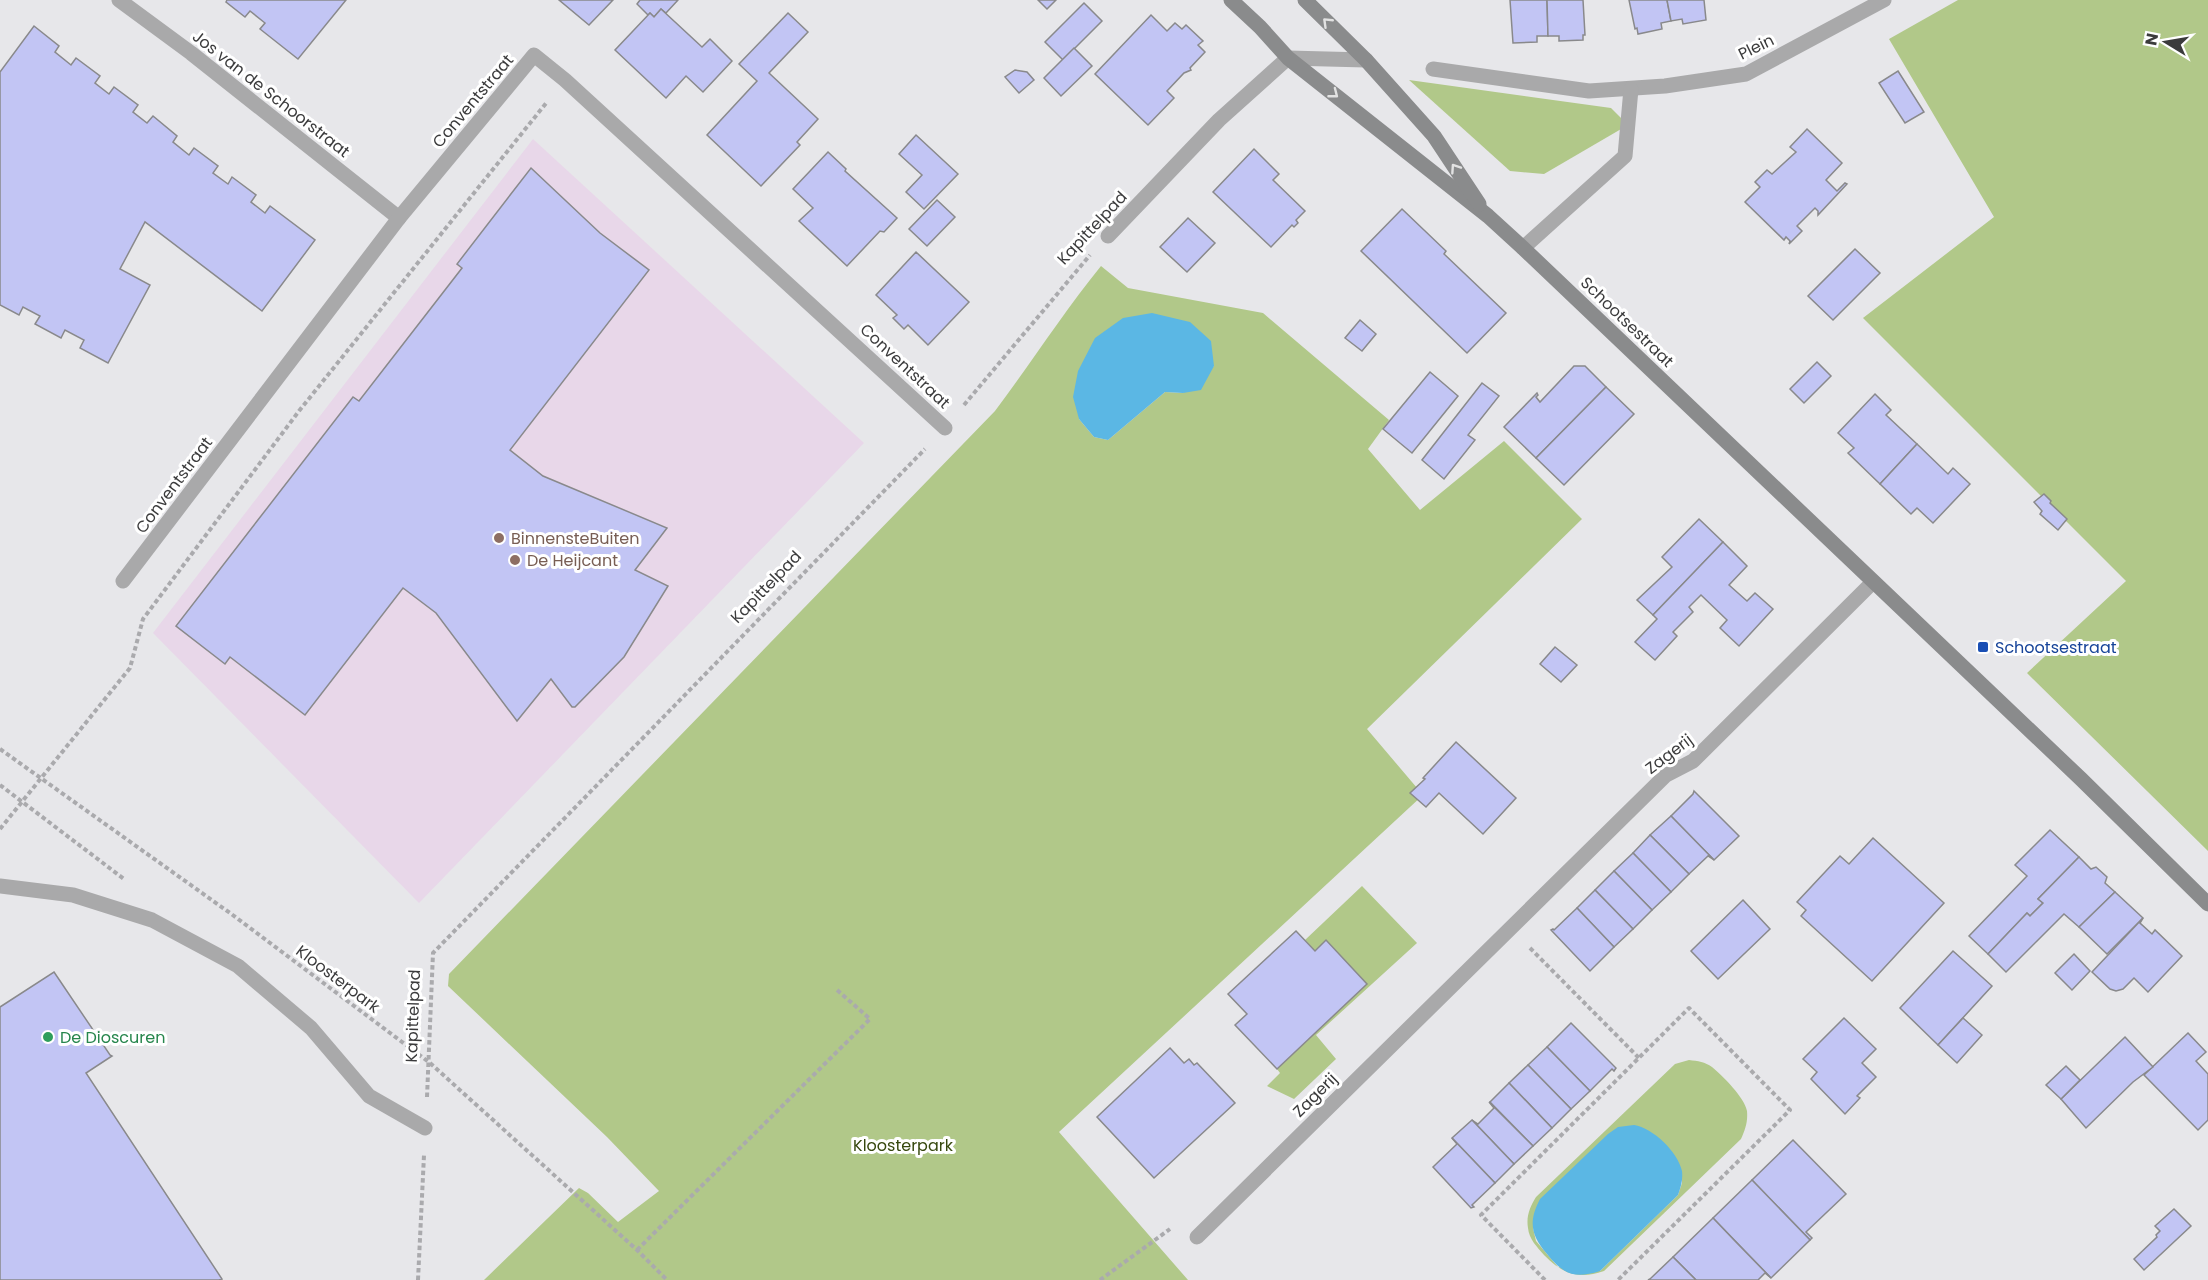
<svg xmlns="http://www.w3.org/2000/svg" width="2208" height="1280" font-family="Poppins,sans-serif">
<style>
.education{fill:#e8d7e9}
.green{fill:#b1c889;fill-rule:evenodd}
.water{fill:#5bb7e4}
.building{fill:#c2c5f4;stroke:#89898b;stroke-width:1.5}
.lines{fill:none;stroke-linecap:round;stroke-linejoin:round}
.path{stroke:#aaaaad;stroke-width:4;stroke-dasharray:4.5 3;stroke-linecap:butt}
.street{stroke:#a9a9aa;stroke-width:15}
.secondary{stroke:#8a8b8c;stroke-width:15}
.oneway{stroke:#e2e2e2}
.education-dot{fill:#8d6e63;stroke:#fff;stroke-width:2}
.transit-dot{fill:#1a4fb4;stroke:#fff;stroke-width:2}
.leisure-dot{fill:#2e9e5b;stroke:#fff;stroke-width:2}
.labels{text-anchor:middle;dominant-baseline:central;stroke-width:6;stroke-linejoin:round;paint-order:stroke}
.street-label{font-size:16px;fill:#3b3b3c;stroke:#fff}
.education-label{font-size:16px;fill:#785e54;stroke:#fff;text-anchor:start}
.transit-label{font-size:16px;fill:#164399;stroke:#fff;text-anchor:start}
.leisure-label{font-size:16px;fill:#27864d;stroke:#fff;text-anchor:start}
.park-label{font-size:16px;fill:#36480e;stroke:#fff}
</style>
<rect width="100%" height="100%" fill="#e7e7ea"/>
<path class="education" d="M 533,139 L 864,443 L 419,903 L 153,633 Z"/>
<g class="green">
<path d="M 1958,0 L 2208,0 L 2208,851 L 2027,673 L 2126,581 L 1863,318 L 1994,217 L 1889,39 Z"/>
<path d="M 1409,80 L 1611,108 L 1628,125 L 1544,174 L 1510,171 Z"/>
<path d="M 1101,266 L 1128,288 L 1263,313 L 1389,420 L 1368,449 L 1420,510 L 1504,441 L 1582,519 L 1367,729 L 1423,795 L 1059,1132 L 1188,1280 L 484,1280 L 579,1188 L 588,1193 L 618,1222 L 659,1191 L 607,1137 L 448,986 L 449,974 L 995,411 C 1031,363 1063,313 1101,266 ZM 1214,366 L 1183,393 L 1165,392 L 1108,440 L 1094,437 L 1079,419 Z"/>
<path d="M 1362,886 L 1417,943 L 1316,1035 L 1336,1059 L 1294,1099 L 1267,1086 L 1280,1073 L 1277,1069 L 1367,984 L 1326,941 L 1315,951 L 1305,940 Z"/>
<path d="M 1689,1060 C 1698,1061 1705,1062 1712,1067 C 1722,1075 1745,1098 1747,1111 C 1748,1122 1745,1130 1741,1139 L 1604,1271 C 1579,1280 1562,1274 1544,1255 C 1537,1247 1529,1239 1528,1228 C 1526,1216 1530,1207 1536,1197 L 1675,1064 ZM 1682,1172 L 1682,1183 L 1678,1195 L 1600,1271 L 1558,1267 L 1536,1241 L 1533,1228 Z"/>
</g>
<g class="water">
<path d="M 1152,313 L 1190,322 L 1211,341 L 1214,366 L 1201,390 L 1183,393 L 1165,392 L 1108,440 L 1094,437 L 1079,419 L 1073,397 L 1078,371 L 1095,338 L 1123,318 Z"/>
<path d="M 1634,1125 C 1653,1128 1678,1152 1682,1171 C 1683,1180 1681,1187 1678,1195 L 1600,1271 C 1575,1279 1564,1275 1547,1254 C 1531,1235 1528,1222 1540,1199 L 1608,1134 L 1618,1127 Z"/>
</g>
<g class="building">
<path d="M 227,0 L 346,0 L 298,59 L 260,29 L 265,23 L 250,11 L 245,17 L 226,2 Z"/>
<path d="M 559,0 L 613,0 L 589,25 Z"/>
<path d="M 640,0 L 678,0 L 666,13 L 661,9 L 654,17 L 650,13 L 648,15 L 637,4 Z"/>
<path d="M 1038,0 L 1056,0 L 1047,9 Z"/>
<path d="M 1510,0 L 1547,0 L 1548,36 L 1537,36 L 1537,42 L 1513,43 Z"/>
<path d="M 1547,0 L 1583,0 L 1585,35 L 1583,35 L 1583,40 L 1559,41 L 1559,36 L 1548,36 Z"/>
<path d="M 1629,0 L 1667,0 L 1671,21 L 1661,23 L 1662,29 L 1638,34 L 1637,28 L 1635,29 Z"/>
<path d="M 1667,0 L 1704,0 L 1706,20 L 1683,24 L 1682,19 L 1671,21 Z"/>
<path d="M 1084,3 L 1102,21 L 1063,60 L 1045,42 Z"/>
<path d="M 661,9 L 702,47 L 710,39 L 732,61 L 703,92 L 686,76 L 666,98 L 615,50 L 650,13 L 654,17 Z"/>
<path d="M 788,13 L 808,32 L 769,73 L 818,119 L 797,142 L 800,145 L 761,186 L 707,135 L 757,81 L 739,64 Z"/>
<path d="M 1151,15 L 1167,31 L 1175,23 L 1182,29 L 1186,25 L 1203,41 L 1198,45 L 1205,52 L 1190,68 L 1191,70 L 1184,73 L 1167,91 L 1174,98 L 1148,125 L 1095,74 Z"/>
<path d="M 34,26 L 59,46 L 55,52 L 71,65 L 76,58 L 100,76 L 95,83 L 109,94 L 114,87 L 138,105 L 133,112 L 147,123 L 153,116 L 177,136 L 173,142 L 189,155 L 194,148 L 218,166 L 213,173 L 228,184 L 232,177 L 256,195 L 251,202 L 265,213 L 270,206 L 315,240 L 262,311 L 145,222 L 120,269 L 150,285 L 108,363 L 80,348 L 84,340 L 65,330 L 61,338 L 35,324 L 40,316 L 23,307 L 19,315 L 0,305 L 0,72 Z"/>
<path d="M 1074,48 L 1092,66 L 1061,96 L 1044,78 Z"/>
<path d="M 1015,70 L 1027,72 L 1034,80 L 1019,93 L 1005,77 Z"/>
<path d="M 1898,71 L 1924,112 L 1905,123 L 1879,83 Z"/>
<path d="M 1807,129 L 1842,163 L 1826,180 L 1837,191 L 1845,183 L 1847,184 L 1818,215 L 1818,211 L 1815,208 L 1797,226 L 1802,231 L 1789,244 L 1790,241 L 1786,237 L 1784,240 L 1745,202 L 1760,187 L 1755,182 L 1767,170 L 1772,174 L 1796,152 L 1790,147 Z"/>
<path d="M 916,135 L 958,174 L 924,209 L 906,192 L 922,175 L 899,154 Z"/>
<path d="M 1254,149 L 1279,174 L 1273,180 L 1305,211 L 1296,220 L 1298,223 L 1294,227 L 1292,225 L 1271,247 L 1213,192 Z"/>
<path d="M 828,152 L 846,169 L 845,171 L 897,218 L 884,232 L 880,231 L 847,266 L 799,221 L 813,208 L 793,189 Z"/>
<path d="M 531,168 L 600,233 L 649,270 L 510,450 L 543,476 L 667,528 L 635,570 L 668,586 L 624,657 L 575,707 L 572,707 L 551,679 L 517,721 L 436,613 L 403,588 L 305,715 L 230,657 L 225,664 L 176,626 L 353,397 L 359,401 L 462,268 L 457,264 Z"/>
<path d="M 937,200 L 955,217 L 927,246 L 909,229 Z"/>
<path d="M 1402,209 L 1446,251 L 1444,254 L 1506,313 L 1467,353 L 1361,251 Z"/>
<path d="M 1188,218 L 1215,243 L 1187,272 L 1160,247 Z"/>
<path d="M 1855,249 L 1880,273 L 1833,320 L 1808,296 Z"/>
<path d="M 916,252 L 969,302 L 928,345 L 908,325 L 904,329 L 893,318 L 897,315 L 876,295 Z"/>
<path d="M 1360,320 L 1376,334 L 1362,351 L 1345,338 Z"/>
<path d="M 1817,362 L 1831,376 L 1804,403 L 1790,389 Z"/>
<path d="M 1574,366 L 1585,366 L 1606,387 L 1536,458 L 1504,427 L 1537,393 L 1538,395 L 1536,397 L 1540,402 Z"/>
<path d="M 1430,372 L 1458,396 L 1412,453 L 1383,429 Z"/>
<path d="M 1482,383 L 1499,396 L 1468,435 L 1475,440 L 1444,479 L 1422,460 Z"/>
<path d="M 1606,387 L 1634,414 L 1564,485 L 1536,458 Z"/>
<path d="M 1875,394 L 1891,410 L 1886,415 L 1917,444 L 1880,484 L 1848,453 L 1854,448 L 1838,433 Z"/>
<path d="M 1917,444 L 1948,474 L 1953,468 L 1970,484 L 1933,523 L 1917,508 L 1911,514 L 1880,484 Z"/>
<path d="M 2044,494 L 2051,501 L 2050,503 L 2067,519 L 2058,530 L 2040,514 L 2042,511 L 2034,502 Z"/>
<path d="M 1699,519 L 1723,542 L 1653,615 L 1637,600 L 1672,567 L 1662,557 Z"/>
<path d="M 1723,542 L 1747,566 L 1729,585 L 1747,601 L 1755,593 L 1773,609 L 1739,646 L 1720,628 L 1727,620 L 1701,595 L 1689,607 L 1693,612 L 1673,632 L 1677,636 L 1655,660 L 1635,642 L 1657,619 L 1653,615 Z"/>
<path d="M 1555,647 L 1577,665 L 1561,682 L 1540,664 Z"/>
<path d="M 1456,742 L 1516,798 L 1483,834 L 1439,793 L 1426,807 L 1410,793 L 1425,779 L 1423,778 Z"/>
<path d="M 1694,791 L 1739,836 L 1714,860 L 1671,816 L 1693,794 Z"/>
<path d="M 1671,816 L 1714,860 L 1708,856 L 1689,874 L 1650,835 Z"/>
<path d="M 2050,830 L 2079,857 L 2038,899 L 2043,903 L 2030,916 L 2027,913 L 1988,954 L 1969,936 L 2027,876 L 2015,865 Z"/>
<path d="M 1650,835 L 1689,874 L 1671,892 L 1633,853 Z"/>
<path d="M 1873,838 L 1944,903 L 1872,981 L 1801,916 L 1806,910 L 1797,902 L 1840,856 L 1849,864 Z"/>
<path d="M 1633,853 L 1671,892 L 1652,910 L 1614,871 Z"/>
<path d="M 2079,857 L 2091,869 L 2096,867 L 2107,877 L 2105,883 L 2115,892 L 2079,927 L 2064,914 L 2006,972 L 1988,954 L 2027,913 L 2030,916 L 2043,903 L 2038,899 Z"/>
<path d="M 1614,871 L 1652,910 L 1633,929 L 1595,890 Z"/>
<path d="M 1595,890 L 1633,929 L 1614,947 L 1577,908 Z"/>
<path d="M 2115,892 L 2143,918 L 2107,954 L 2079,927 Z"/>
<path d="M 1743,900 L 1770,929 L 1718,979 L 1691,951 Z"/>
<path d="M 1577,908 L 1614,947 L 1590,971 L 1551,930 L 1553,929 L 1554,930 Z"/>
<path d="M 2143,918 L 2140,923 L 2152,934 L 2155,930 L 2182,956 L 2148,992 L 2134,978 L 2123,989 L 2116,991 L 2110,989 L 2092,972 Z"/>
<path d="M 1296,931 L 1315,951 L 1326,940 L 1367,984 L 1277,1069 L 1235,1025 L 1247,1014 L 1228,994 Z"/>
<path d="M 1953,951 L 1992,986 L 1938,1045 L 1900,1008 Z"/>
<path d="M 2074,954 L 2090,971 L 2072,990 L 2055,973 Z"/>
<path d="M 54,972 L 110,1055 L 112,1056 L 86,1073 L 222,1279 L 219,1280 L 0,1280 L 0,1007 Z"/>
<path d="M 1844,1018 L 1876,1049 L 1862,1063 L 1876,1077 L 1857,1096 L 1860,1098 L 1845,1114 L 1811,1079 L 1817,1072 L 1803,1059 Z"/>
<path d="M 1963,1018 L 1982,1035 L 1957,1063 L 1938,1045 Z"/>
<path d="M 1571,1023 L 1616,1068 L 1614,1071 L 1612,1069 L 1590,1091 L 1547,1047 Z"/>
<path d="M 2188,1033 L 2206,1052 L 2196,1061 L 2208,1074 L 2208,1120 L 2198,1130 L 2144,1075 Z"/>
<path d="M 2125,1037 L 2153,1067 L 2133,1082 L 2086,1128 L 2061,1099 Z"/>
<path d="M 1547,1047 L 1590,1091 L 1571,1109 L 1528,1065 Z"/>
<path d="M 1170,1048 L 1184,1063 L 1189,1059 L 1194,1065 L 1197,1063 L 1235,1103 L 1154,1178 L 1097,1117 Z"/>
<path d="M 1528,1065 L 1571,1109 L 1552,1128 L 1509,1083 Z"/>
<path d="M 2066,1066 L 2080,1080 L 2061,1099 L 2046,1085 Z"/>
<path d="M 1509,1083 L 1552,1128 L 1533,1146 L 1490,1102 Z"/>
<path d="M 1489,1102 L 1533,1146 L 1514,1164 L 1472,1120 L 1478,1124 L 1494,1108 Z"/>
<path d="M 1472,1120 L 1514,1164 L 1495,1183 L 1452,1138 Z"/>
<path d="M 1452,1138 L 1495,1183 L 1472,1205 L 1474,1207 L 1471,1208 L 1433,1167 L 1457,1144 Z"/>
<path d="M 1793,1140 L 1846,1194 L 1806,1232 L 1812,1238 L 1810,1240 L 1752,1180 Z"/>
<path d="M 1752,1180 L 1810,1240 L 1771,1278 L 1713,1218 Z"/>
<path d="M 2174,1209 L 2191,1226 L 2144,1270 L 2134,1259 L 2157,1237 L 2156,1235 L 2160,1231 L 2155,1226 Z"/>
<path d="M 1713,1218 L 1734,1240 L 1771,1278 L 1765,1273 L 1758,1280 L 1696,1280 L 1673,1257 Z"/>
<path d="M 1673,1257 L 1696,1280 L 1648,1280 L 1650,1279 Z"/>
</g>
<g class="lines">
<g class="path">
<path d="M 964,405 L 1090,255"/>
<path d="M 0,749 L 230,913 L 430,1063 L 637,1250 L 667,1280"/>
<path d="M 0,785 L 124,879"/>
<path d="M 0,829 L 130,668 L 143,619 L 299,411 L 547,102"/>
<path d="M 1530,948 L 1639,1058"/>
<path d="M 427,1097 L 433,953 L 925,449"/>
<path d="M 637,1250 L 870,1019 L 836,989"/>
<path d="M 418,1280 L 424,1155"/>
<path d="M 1100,1280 L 1170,1229"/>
<path d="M 1545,1280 L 1481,1215 L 1689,1008 L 1790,1110 L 1618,1280"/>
</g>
<g class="street">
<path d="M 119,0 L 191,53 L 399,218"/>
<path d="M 1433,69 L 1589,91 L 1665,86 L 1746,74 L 1884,0"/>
<path d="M 1108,236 L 1219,120 L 1288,58 L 1366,60"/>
<path d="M 1523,248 L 1625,156 L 1631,89"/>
<path d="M 123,581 L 399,218 L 534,55 L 565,80 L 945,428"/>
<path d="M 0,886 L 73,895 L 152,920 L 238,966 L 311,1028 L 369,1096 L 425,1128"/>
<path d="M 1197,1237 L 1666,775 L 1693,761 L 1873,582"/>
</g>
<g class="secondary">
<path d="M 1231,0 L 1260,27 L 1288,58 L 1488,216 L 1523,248 L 2081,779 L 2208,904"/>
<path d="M 1305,0 L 1366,60 L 1434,136 L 1479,204"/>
</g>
</g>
<defs><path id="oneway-chevron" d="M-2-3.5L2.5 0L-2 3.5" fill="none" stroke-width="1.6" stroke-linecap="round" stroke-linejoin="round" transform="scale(1.5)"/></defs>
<g class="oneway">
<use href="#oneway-chevron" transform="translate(1327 22) rotate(-136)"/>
<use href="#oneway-chevron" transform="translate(1334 94) rotate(38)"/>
<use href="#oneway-chevron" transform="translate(1455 168) rotate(-124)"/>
</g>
<g class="education-dot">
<circle cx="499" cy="538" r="6"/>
<circle cx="515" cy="560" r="6"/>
</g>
<rect class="transit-dot" x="1977" y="641" width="12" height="12" rx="3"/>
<circle class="leisure-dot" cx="48" cy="1037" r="6"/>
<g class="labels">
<g class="street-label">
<text transform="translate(1756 47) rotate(-26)">Plein</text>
<text transform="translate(271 94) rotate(38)">Jos van de Schoorstraat</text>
<text transform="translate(473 101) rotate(-50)">Conventstraat</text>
<text transform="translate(1092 228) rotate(-47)">Kapittelpad</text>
<text transform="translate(1627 322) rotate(44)">Schootsestraat</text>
<text transform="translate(905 366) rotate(43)">Conventstraat</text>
<text transform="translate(174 485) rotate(-53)">Conventstraat</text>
<text transform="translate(766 587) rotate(-46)">Kapittelpad</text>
<text transform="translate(1669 754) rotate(-37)">Zagerij</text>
<text transform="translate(338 979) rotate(37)">Kloosterpark</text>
<text transform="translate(413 1016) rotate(-88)">Kapittelpad</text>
<text transform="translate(1315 1095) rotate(-45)">Zagerij</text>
</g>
<g class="education-label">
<text x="511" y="538">BinnensteBuiten</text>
<text x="527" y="560">De Heijcant</text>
</g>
<g class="transit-label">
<text x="1995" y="647">Schootsestraat</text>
</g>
<g class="leisure-label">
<text x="60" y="1037">De Dioscuren</text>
</g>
<g class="park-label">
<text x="903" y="1145">Kloosterpark</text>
</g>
</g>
<g transform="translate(2166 42) rotate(281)" stroke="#ffffff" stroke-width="4.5" paint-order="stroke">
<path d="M0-4.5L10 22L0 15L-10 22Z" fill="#3b3b3c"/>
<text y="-9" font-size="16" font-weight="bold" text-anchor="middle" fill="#3b3b3c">N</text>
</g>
</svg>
